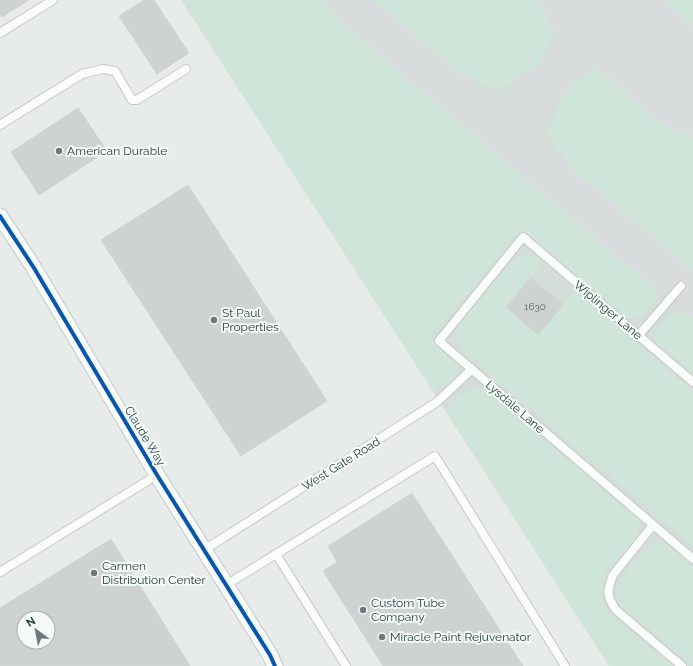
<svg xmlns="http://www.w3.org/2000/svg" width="693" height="666" font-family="Raleway,sans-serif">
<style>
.built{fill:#d5dddb}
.green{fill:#d0e5da}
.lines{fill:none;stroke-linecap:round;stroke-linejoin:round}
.taxiway{stroke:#d8dcdc;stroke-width:38}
.runway{stroke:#d8dcdc;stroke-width:95}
.building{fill:#ced3d2;stroke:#d0d5d4;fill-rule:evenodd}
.lane-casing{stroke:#c4c9c8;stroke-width:10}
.street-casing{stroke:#c4c9c8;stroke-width:17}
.lane{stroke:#fbfcfc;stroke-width:8}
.street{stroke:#fbfcfc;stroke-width:15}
.cycleway-casing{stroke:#f6fbf9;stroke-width:6}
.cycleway{stroke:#0057b8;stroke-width:4}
.poi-dot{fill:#687d7b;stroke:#f6fbf9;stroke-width:1.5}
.labels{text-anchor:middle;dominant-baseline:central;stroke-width:4;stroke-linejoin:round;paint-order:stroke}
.number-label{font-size:10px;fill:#4e6664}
.poi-label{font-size:12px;fill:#23413e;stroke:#f6fbf9;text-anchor:start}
.street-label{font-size:12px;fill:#23413e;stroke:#f6fbf9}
</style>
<rect width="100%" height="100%" fill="#e7eceb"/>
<path class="built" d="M 182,0 L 693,0 L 693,666 L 609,666 Z"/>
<g class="green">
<path d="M 181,0 L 322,0 L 654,284 L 657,292 L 656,300 L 644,315 L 637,318 L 628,318 L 522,229 L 429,340 L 459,366 L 458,373 L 453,380 L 433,391 Z"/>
<path d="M 363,0 L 539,0 L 561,19 L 540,63 L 498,91 L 454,71 L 427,54 Z"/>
<path d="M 661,0 L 693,0 L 693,44 L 656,12 Z"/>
<path d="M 608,61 L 693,132 L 693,281 L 585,189 L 547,133 L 567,88 Z"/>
<path d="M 530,255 L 535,257 L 542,263 L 505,307 L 538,335 L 575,291 L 693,392 L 693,546 L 464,352 C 457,341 456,338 458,325 L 514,259 L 520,256 Z"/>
<path d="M 678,311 L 686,311 L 693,317 L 693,373 L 658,343 L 656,336 L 657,329 L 671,313 Z"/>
<path d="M 484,388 L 636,518 L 639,526 L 636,539 L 604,575 L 602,588 L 602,600 L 609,613 L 672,666 L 609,666 L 444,408 L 471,389 Z"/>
<path d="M 658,543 L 668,545 L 693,567 L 693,666 L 623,608 L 616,599 L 616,589 L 620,579 L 648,546 Z"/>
</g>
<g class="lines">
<g class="taxiway">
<path d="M 344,0 L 693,296"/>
<path d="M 503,135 L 618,0"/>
</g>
<path class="runway" d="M 590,0 L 693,88"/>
</g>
<g class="building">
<path d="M 0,0 L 29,0 L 2,17 L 0,14 Z"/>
<path d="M 144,0 L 154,0 L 189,53 L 157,74 L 119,16 Z"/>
<path d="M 78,108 L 107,151 L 39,195 L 11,152 Z"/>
<path d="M 188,185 L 327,401 L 241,456 L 101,240 Z"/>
<path d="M 531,278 L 563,305 L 538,335 L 506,307 Z"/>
<path d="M 412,493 L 523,666 L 383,666 L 323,571 L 337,562 L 328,546 Z"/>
<path d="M 111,539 L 190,666 L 0,666 L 0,608 ZM 24,618 L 48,618 L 48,642 L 24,642 Z"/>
</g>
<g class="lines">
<defs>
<g id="lane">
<path d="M 0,33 L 53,0"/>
<path d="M 0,125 L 82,74 L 103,69 L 115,71 L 132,100 L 137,100 L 186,69"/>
<path d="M 638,336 L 681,286"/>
<path d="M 693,382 L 523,237 L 439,341 L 693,559"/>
<path d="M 653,525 L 613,575 C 607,591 606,596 616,610 L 682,666"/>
<path d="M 204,550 L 437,402 L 472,369"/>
<path d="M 276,554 L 346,666"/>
<path d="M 0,572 L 157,475"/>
<path d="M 226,585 L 435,456 L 565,666"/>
</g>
<path id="street" d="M 0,216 L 34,268 L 157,475 L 270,655 L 275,666"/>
</defs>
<use href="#lane" class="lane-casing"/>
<use href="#street" class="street-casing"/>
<use href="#lane" class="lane"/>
<use href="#street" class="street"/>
<defs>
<path id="cycleway" d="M 0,216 L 34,268 L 157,475 L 270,655 L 275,666"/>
</defs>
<use href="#cycleway" class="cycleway-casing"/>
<use href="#cycleway" class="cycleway"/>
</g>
<g class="poi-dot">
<circle cx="59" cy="151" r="4"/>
<circle cx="214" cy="320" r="4"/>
<circle cx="94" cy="573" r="4"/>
<circle cx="363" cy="610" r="4"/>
<circle cx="382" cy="637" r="4"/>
</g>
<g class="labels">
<g class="number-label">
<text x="535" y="306">1630</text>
</g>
<g class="poi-label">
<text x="67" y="151">American Durable</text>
<text x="222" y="313">St Paul<tspan x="222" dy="14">Properties</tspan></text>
<text x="102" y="566">Carmen<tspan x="102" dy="14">Distribution Center</tspan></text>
<text x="371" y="603">Custom Tube<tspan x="371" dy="14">Company</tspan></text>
<text x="390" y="637">Miracle Paint Rejuvenator</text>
</g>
<g class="street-label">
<text transform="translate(608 310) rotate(40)">Wiplinger Lane</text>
<text transform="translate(515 407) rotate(41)">Lysdale Lane</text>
<text transform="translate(145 436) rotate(59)">Claude Way</text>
<text transform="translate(341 464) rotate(-32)">West Gate Road</text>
</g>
</g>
<g transform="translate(36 630) rotate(328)"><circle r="19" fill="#f6fbf9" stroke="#a2b1ae"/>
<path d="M0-3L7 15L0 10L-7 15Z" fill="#687d7b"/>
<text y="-6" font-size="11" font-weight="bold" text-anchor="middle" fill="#23413e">N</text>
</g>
</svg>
